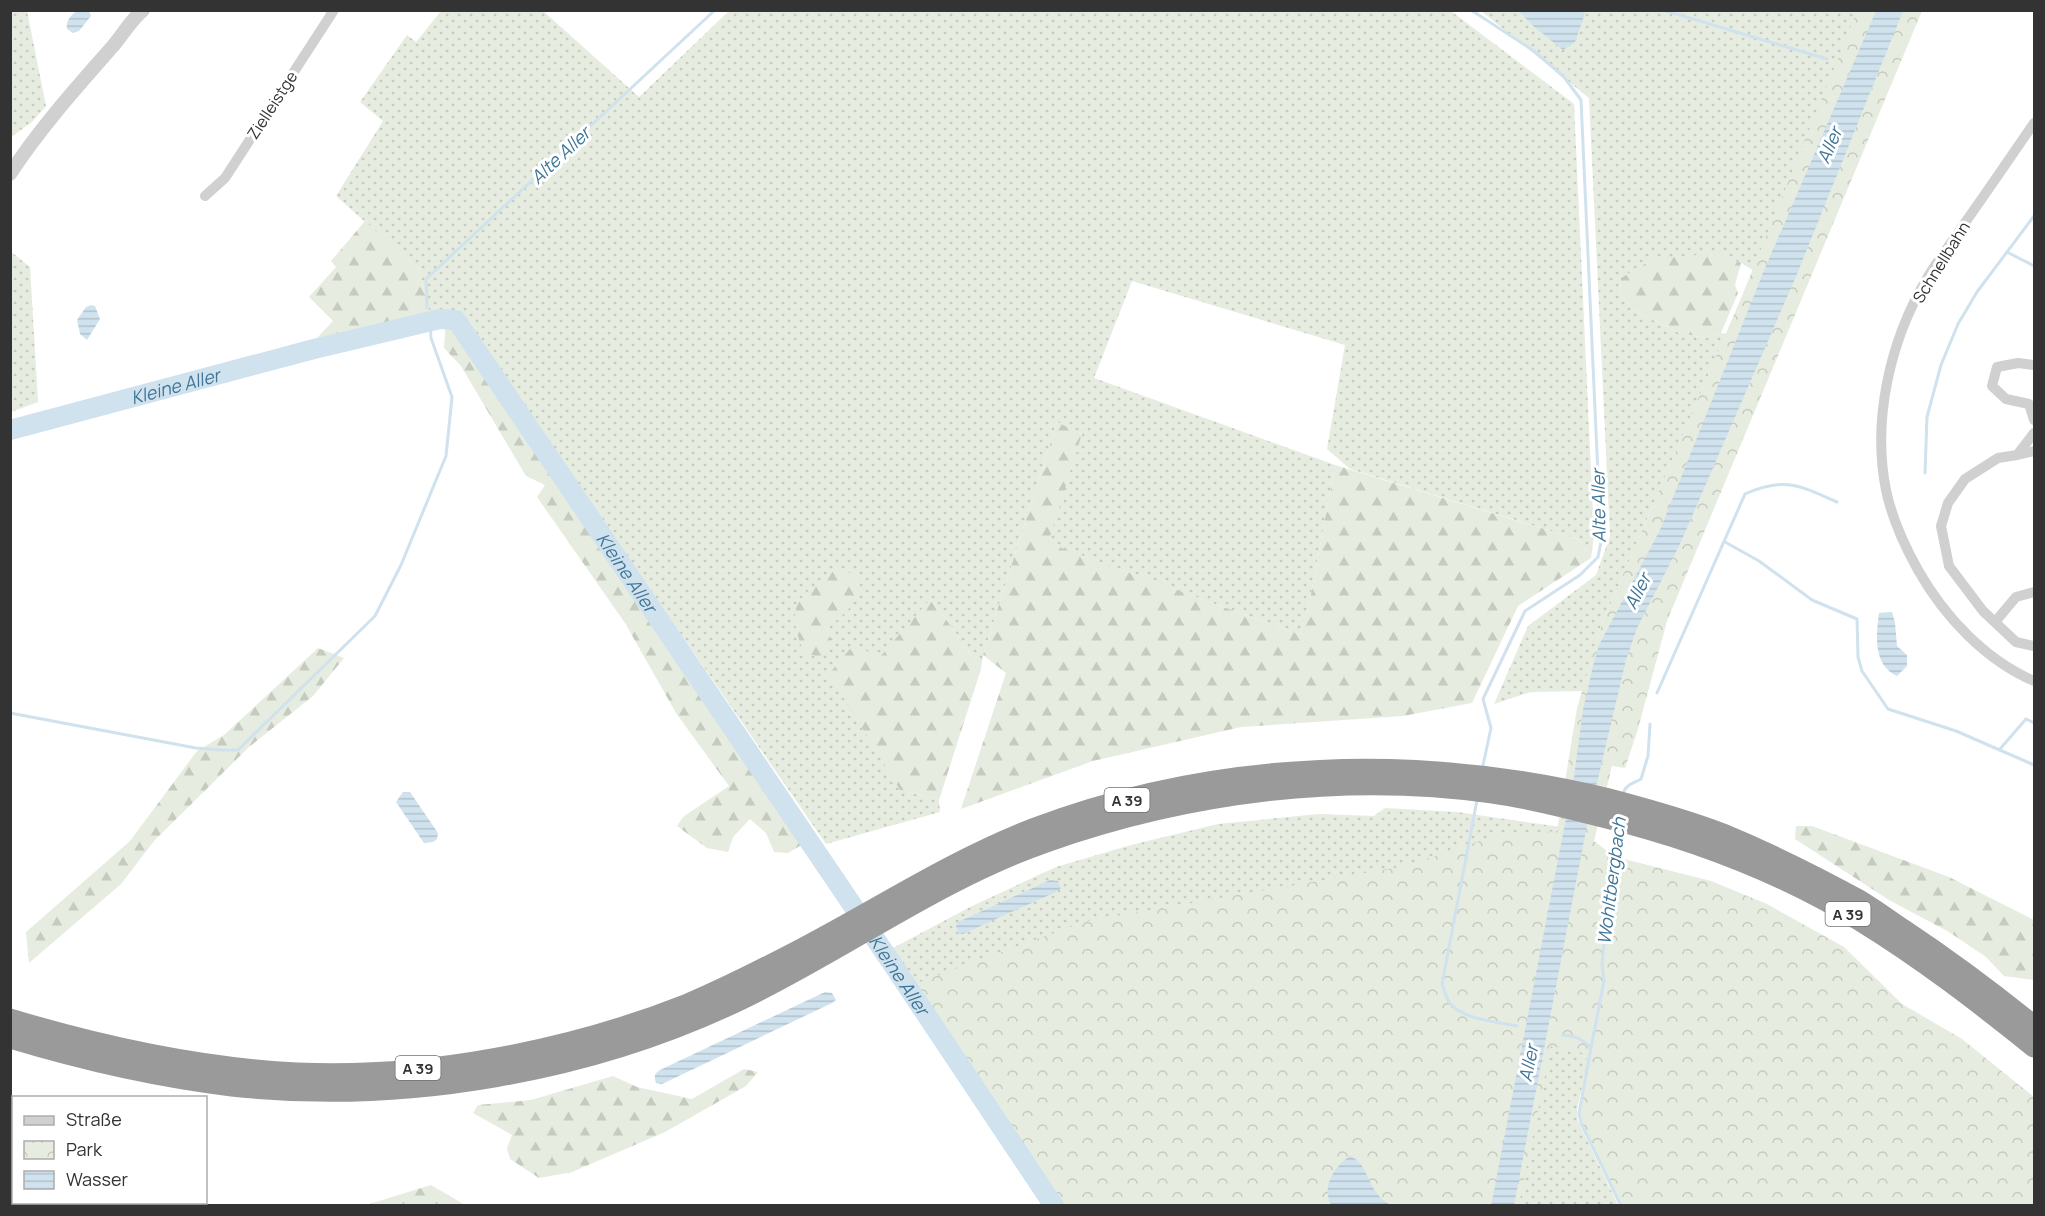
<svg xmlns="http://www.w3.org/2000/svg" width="2045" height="1216" font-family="Manrope,sans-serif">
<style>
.grass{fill:url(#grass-dots);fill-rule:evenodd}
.forest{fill:url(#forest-firs)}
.park{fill:url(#park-crowns)}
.water{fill:url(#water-rules)}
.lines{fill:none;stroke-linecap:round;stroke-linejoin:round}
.stream{stroke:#cfe2ee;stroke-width:3}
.river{stroke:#cfe2ee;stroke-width:20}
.minor{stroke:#d0d0d0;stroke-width:10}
.tertiary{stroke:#d0d0d0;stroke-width:14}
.motorway{stroke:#9a9a9a;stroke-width:21}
.labels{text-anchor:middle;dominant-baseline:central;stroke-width:6;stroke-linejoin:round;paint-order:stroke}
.shield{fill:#fff;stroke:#707070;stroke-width:1.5}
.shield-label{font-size:15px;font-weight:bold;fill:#333}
.street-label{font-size:16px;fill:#333;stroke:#fff}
.water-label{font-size:18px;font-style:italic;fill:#3f7597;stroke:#fff}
</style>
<defs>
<pattern id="grass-dots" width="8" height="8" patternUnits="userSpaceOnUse" patternTransform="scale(1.5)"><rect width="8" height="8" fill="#e6ecdf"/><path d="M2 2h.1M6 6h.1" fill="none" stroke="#c6cbc0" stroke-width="1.8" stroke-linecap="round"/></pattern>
<pattern id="forest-firs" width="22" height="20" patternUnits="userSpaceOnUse" patternTransform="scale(1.5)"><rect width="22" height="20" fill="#e6ecdf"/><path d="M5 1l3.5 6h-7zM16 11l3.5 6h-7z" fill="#c6cbc0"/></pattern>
<pattern id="park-crowns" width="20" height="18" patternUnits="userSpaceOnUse" patternTransform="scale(1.5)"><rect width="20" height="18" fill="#e6ecdf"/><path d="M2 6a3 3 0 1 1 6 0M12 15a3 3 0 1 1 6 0" fill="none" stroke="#c6cbc0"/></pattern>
<pattern id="water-rules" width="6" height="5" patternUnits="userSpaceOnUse" patternTransform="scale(1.5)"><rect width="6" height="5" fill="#cfe2ee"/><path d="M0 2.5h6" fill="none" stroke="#b2c2cd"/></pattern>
</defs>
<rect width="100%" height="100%" fill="#fff"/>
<g class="grass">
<path d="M 11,10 L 27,11 L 46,106 L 32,122 L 11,137 Z"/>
<path d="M 441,11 L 543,11 L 639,97 L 729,11 L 1451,11 L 1574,104 L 1594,536 L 1591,558 L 1577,539 L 1350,469 L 1327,449 L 1345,345 L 1132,281 L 1094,378 L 1335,465 L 1309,605 L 1300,635 L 1047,543 L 1082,434 L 1057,422 L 983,655 L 981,669 L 931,598 L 900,790 L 939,800 L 940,812 L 826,844 L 457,310 L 432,321 L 419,270 L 336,196 L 383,121 L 360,102 L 407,35 L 416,42 Z"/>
<path d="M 1481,11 L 1858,11 L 1753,270 L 1741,263 L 1653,259 L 1621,278 L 1620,295 L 1633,310 L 1677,332 L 1704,338 L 1721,333 L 1726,334 L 1600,629 L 1583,691 L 1531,692 L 1494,704 L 1528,626 L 1596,575 L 1610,536 L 1589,98 Z"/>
<path d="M 10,251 L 30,267 L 38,402 L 11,412 Z"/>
<path d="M 1385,808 L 1457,812 L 1561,827 L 1560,855 L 1061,1205 L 893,948 L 970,907 L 1056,867 L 1131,845 L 1218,824 L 1319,814 L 1374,816 ZM 1050,880 L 956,927 L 962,920 Z"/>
<path d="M 1608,859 L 1587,1064 L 1577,1110 L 1578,1121 L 1618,1205 L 1516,1206 L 1549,1037 Z"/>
</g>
<g class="forest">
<path d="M 365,221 L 419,270 L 432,321 L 317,338 L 333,321 L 309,297 L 336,267 L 331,261 Z"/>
<path d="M 1718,253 L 1741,263 L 1735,285 L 1738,293 L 1721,333 L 1704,338 L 1677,332 L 1633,310 L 1620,295 L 1621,278 L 1653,259 Z"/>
<path d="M 446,318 L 780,805 L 805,843 L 788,853 L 774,852 L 766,833 L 750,819 L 733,837 L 728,852 L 707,848 L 677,826 L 683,817 L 729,786 L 676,713 L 625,623 L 537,497 L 545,485 L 526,476 L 461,366 L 444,348 Z"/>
<path d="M 1057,422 L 1082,434 L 1048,543 L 1300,635 L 1309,605 L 1335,465 L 1577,539 L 1591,558 L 1518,606 L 1472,703 L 1403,716 L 1241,727 L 1093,761 L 961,809 L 1006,673 L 983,655 Z"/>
<path d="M 837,568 L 861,577 C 858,602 850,610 830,626 L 830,650 L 819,657 L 804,652 C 783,601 801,597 837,568 Z"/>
<path d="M 931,598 L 981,669 L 939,800 L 900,790 L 829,674 L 854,644 L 879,658 Z"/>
<path d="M 318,648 L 344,658 L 313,696 L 249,747 L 154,841 L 121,884 L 29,963 L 26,932 L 130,841 L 197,751 L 224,735 Z"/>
<path d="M 1796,826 L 1812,826 L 1949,877 L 2034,920 L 2034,980 L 2004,976 L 1986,957 L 1949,932 L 1889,900 L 1795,839 Z"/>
<path d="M 744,1069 L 758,1072 L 746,1086 L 665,1132 L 572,1172 L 539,1178 L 510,1159 L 507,1148 L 512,1135 L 473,1113 L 478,1105 L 531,1100 L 613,1076 L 637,1087 L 692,1099 Z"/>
<path d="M 10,1117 L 14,1118 L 14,1202 L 97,1202 L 98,1205 L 11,1205 Z"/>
<path d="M 431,1185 L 465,1205 L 366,1205 Z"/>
<path d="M 114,1202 L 196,1202 L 203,1205 L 106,1205 Z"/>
</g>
<path class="park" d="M 1857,11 L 1922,11 L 1667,621 L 1638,729 L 1625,768 L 1612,766 L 1594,841 L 1610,853 L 1624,859 L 1711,881 L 1767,904 L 1844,947 L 1902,1004 L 1962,1039 L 2034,1097 L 2034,1205 L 1621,1205 L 1581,1123 L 1579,1114 L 1587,1054 L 1551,1046 L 1519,1205 L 1047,1205 L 903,988 L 1087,921 L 1405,866 L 1495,836 L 1557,831 L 1577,708 L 1600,629 L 1744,291 Z"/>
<g class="water">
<path d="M 76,11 L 89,11 L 91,16 L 79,31 L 73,33 L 67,29 C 66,20 70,17 76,11 Z"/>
<path d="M 1577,11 L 1585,13 L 1575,42 L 1563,50 L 1532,25 L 1519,11 Z"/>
<path d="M 1876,11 L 1903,11 L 1797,274 L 1680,544 L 1637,628 L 1626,660 L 1587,825 L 1514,1205 L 1491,1206 L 1574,777 L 1583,710 L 1593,666 L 1599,645 L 1660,530 L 1763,273 Z"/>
<path d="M 91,305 L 95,306 L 100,319 L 87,340 L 80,334 L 77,320 L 86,307 Z"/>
<path d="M 1892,612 L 1895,623 L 1897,646 L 1907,655 L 1907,666 L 1897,676 C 1873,665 1876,636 1879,613 Z"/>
<path d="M 403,792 L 410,792 L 438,833 L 437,839 L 433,842 L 424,843 L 396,802 Z"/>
<path d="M 1050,880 L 1058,881 L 1061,888 L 1058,891 L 963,934 L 958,933 L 956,927 L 957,923 L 962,920 Z"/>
<path d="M 825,992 L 832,993 L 836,1000 L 832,1003 L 662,1084 L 656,1083 C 654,1076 654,1074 660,1070 Z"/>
<path d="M 1350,1156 C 1365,1162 1367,1180 1376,1192 C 1380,1198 1385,1202 1391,1205 L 1331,1205 C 1322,1186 1333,1168 1350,1156 Z"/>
</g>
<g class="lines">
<g class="stream">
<path d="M 1471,10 L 1534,51 L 1564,77 L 1581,100 L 1601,542 L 1598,557 L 1580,575 L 1525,611 L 1483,699 L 1491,728 L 1482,770"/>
<path d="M 1663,10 L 1827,59"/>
<path d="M 2007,252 L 2034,266"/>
<path d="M 427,308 L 426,279 L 715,10"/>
<path d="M 1925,473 L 1927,417 L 1941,365 L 1958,324 L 1977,292 L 2034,216"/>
<path d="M 1725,542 L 1759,561 L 1812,600 L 1857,619 L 1858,657 L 1862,671 L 1888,709 L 1956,731 L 2034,765"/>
<path d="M 1657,693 L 1745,494 C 1786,476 1800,486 1837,502"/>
<path d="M 10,713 L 196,748 L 222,750 L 238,750 L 375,616 L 401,565 L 446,456 L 452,397 L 431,338 L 430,321"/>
<path d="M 2000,749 L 2026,719 L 2034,723"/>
<path d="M 1623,795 C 1625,784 1633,784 1641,779 L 1648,756 L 1650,724"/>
<path d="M 1477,800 L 1442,984 C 1444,990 1446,997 1449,1002 C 1460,1019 1498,1022 1517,1026"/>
<path d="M 1563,1035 C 1576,1036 1582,1039 1591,1048 L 1579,1113 L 1581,1123 L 1621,1206"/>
<path d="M 1591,1048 L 1604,981 L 1602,964 L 1615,828"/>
</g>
<path class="river" id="s1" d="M 10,430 L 314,349 L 440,319 L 456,320 L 893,965 L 1054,1206"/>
<g class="minor">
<path d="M 2034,123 C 2010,158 1986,193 1962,227 C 1950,245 1936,262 1926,280 C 1890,341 1872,420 1886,490 C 1892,519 1904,545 1918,570 C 1944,616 1985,660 2034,681"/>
<path d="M 205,196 L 225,178 L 334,10"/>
<path d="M 2034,365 L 2018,363 L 1997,367 L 1992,386 L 2006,399 L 2029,404 L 2034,420"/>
<path d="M 2034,433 L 2017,455 L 1998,458 L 1965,479 L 1948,503 L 1941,526 L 1949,566 L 1983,611 L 2016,642 L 2034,646"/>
<path d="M 2017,455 L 2034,451"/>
<path d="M 1995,622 L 2016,597 L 2034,592"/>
</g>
<path class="tertiary" d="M 10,174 C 40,128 77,87 113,46 C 123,34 131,20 143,10"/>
<g class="motorway">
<path d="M 10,1019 C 103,1047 200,1068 297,1073 C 425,1079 569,1051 688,1004 C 718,991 747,977 776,962 C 863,919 944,863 1035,828 C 1218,759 1420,753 1609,799 C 1647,809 1686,820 1723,834 C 1769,853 1815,876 1859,900 C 1874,909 1889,920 1904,930 C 1949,960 1992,992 2034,1026"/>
<path d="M 10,1038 C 83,1060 157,1077 232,1086 C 403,1105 594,1072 748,996 C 848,947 940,879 1046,842 C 1188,792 1344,772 1493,793 C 1529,798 1564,807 1599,816 C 1690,838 1779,871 1859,920 C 1921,958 1978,1002 2034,1047"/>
</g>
</g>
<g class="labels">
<g class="shield">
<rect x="1104.5" y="788" width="45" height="24" rx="4.5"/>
<rect x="1825.5" y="902" width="45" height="24" rx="4.5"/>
<rect x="395.5" y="1056" width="45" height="24" rx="4.5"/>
</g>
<g class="shield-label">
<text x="1127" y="800">A 39</text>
<text x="1848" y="914">A 39</text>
<text x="418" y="1068">A 39</text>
</g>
<g class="street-label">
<text transform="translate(272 105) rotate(-57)">Zielleistge</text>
<text transform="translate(1941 262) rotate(-58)">Schnellbahn</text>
</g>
<g class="water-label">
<text transform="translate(1829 145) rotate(-67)">Aller</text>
<text transform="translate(560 155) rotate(-43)">Alte Aller</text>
<text stroke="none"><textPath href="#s1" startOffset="171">Kleine Aller</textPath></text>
<text transform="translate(1598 506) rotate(-91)">Alte Aller</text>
<text stroke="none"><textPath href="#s1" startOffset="765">Kleine Aller</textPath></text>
<text transform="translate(1637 591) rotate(-63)">Aller</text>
<text transform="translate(1611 881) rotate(-83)">Wohltbergbach</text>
<text stroke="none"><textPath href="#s1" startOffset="1251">Kleine Aller</textPath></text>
<text transform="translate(1528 1063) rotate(-79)">Aller</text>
</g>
</g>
<rect width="2045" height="1216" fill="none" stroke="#333333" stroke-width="24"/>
<rect x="12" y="1096" width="195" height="108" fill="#ffffff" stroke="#adadad" stroke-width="1.5"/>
<rect x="24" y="1116" width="30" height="9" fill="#d0d0d0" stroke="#adadad" stroke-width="1.5"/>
<text x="66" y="1126" font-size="18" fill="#333333">Straße</text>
<rect x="24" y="1141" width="30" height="18" fill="url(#park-crowns)" stroke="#adadad" stroke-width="1.5"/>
<text x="66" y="1156" font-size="18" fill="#333333">Park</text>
<rect x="24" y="1171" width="30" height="18" fill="url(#water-rules)" stroke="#adadad" stroke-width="1.5"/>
<text x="66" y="1186" font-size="18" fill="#333333">Wasser</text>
</svg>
